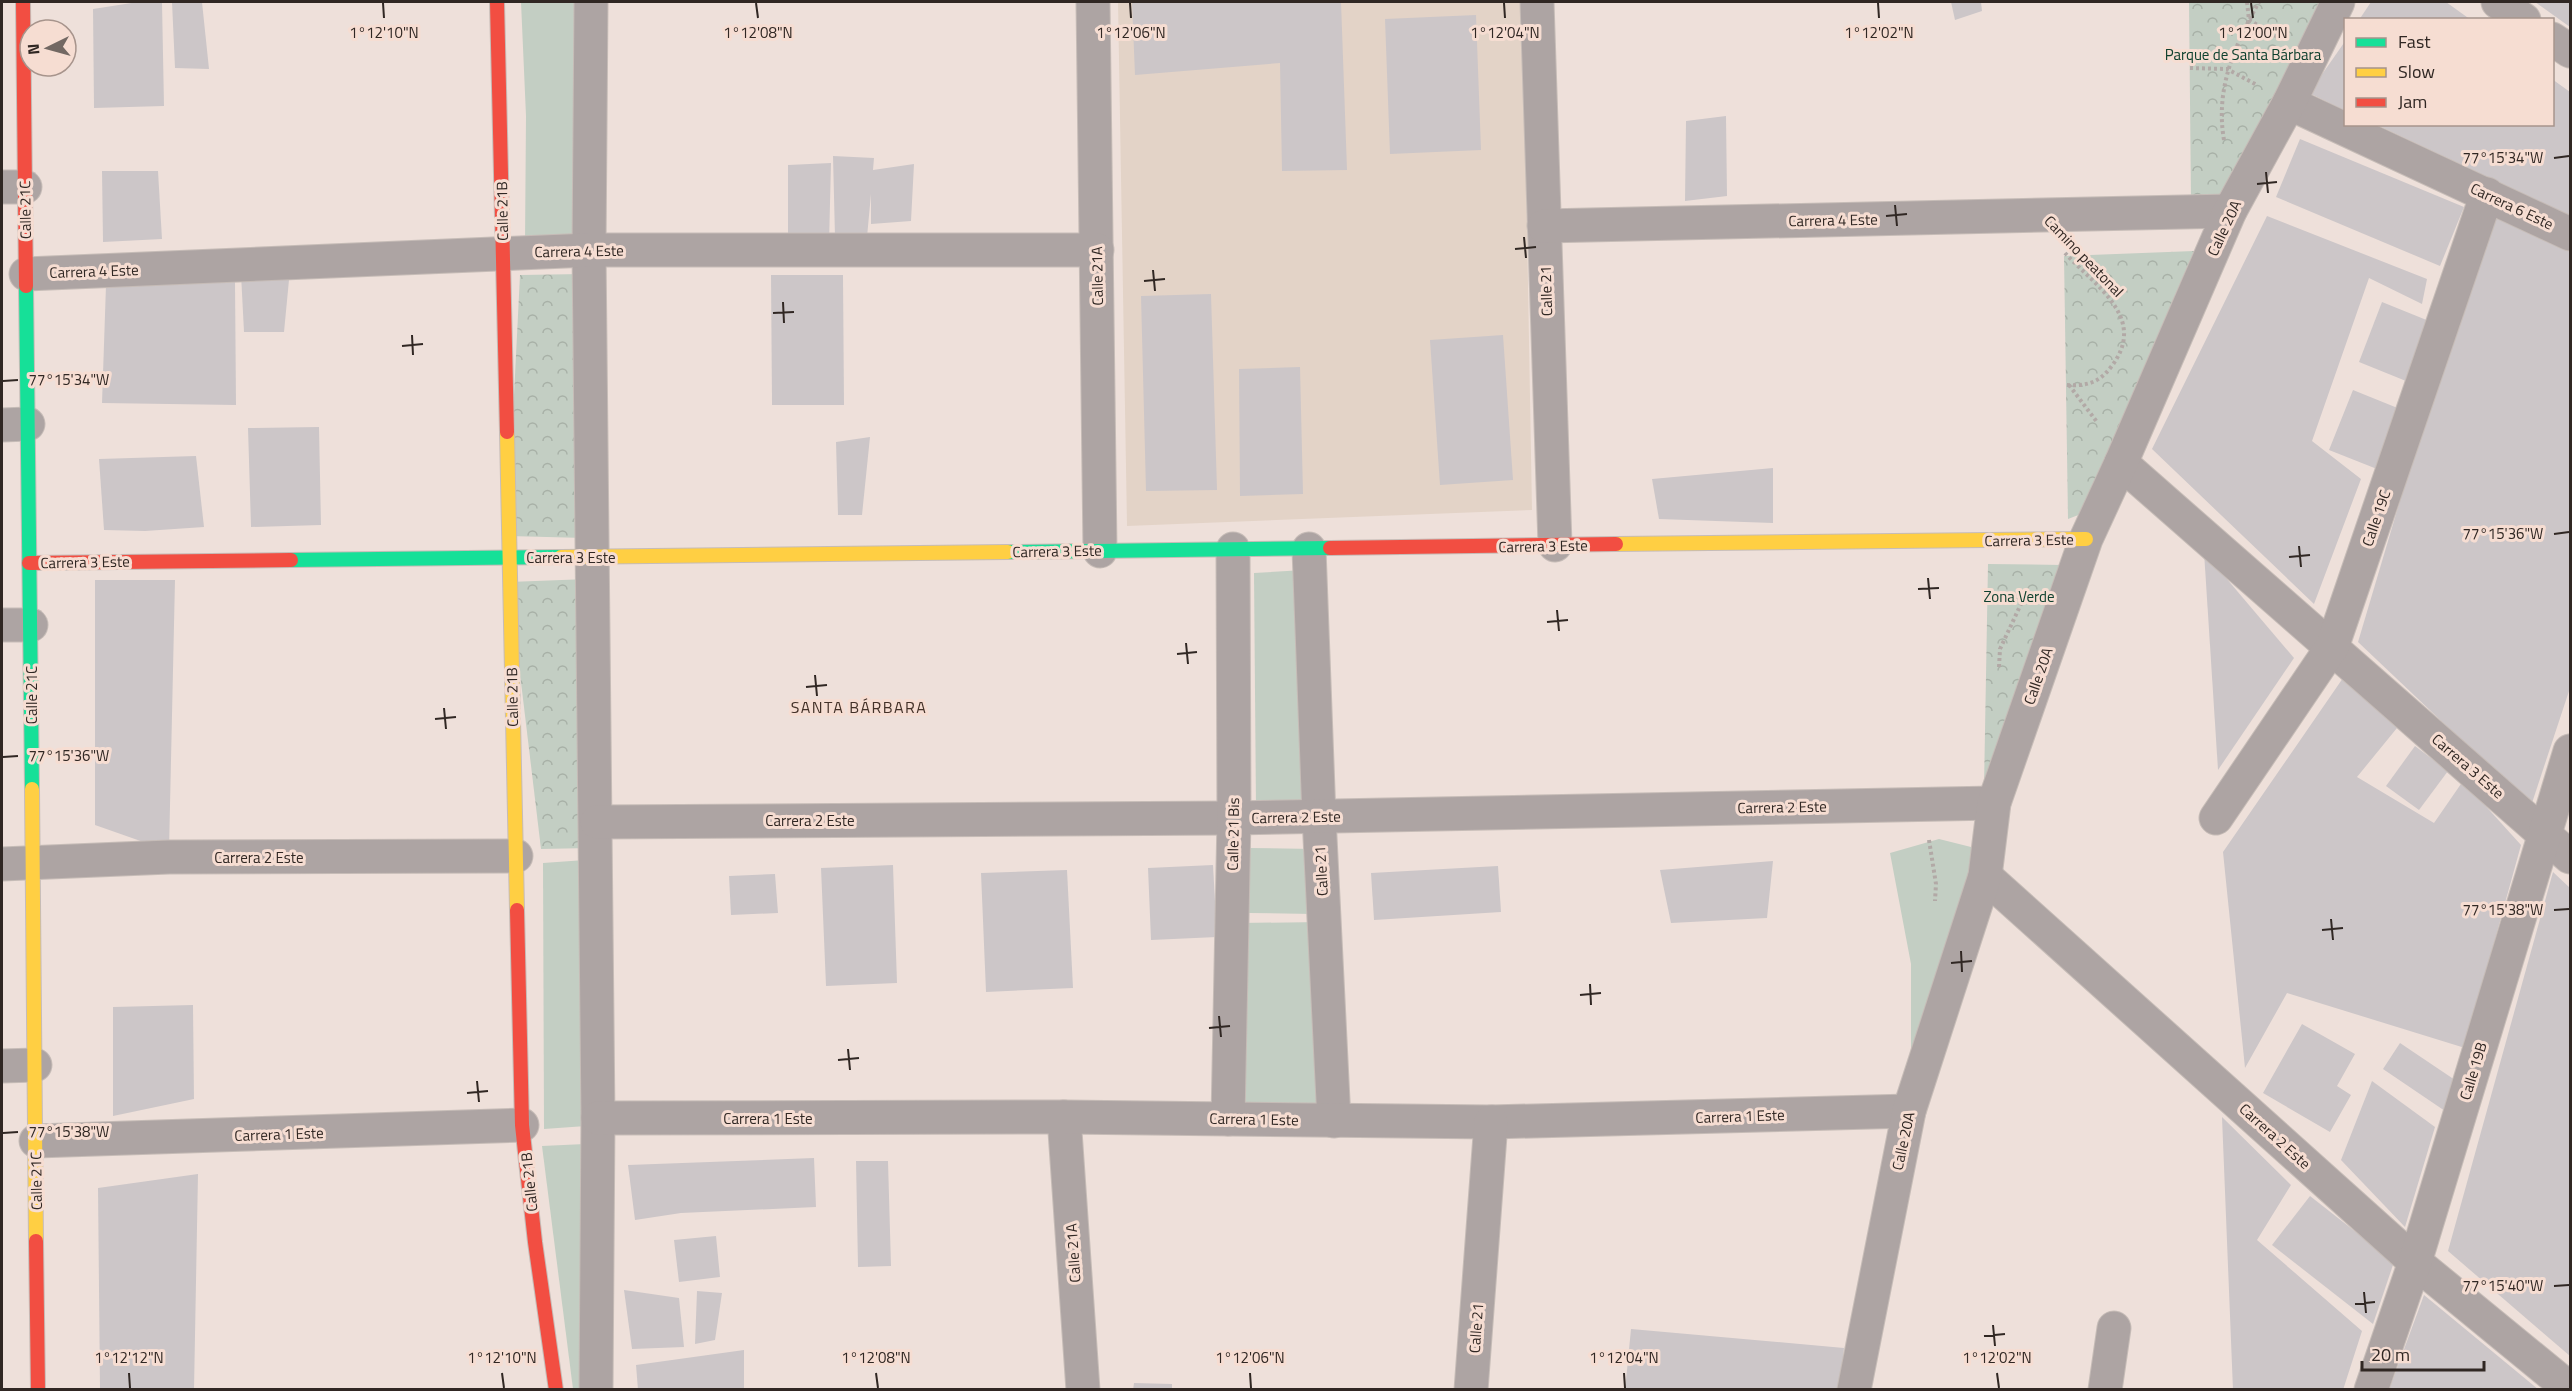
<svg xmlns="http://www.w3.org/2000/svg" width="2572" height="1391" font-family="'Titillium Web',sans-serif">
<style>
.education{fill:#e3d3c7}
.green{fill:#c3cec3}
.park{fill:url(#park-crowns)}
.building{fill:#ccc6c8}
.lines{fill:none;stroke-linecap:round;stroke-linejoin:round}
.street-casing{stroke:#c6bcb7;stroke-width:35}
.fast-casing{stroke:#c6bcb7;stroke-width:16}
.slow-casing{stroke:#c6bcb7;stroke-width:16}
.jam-casing{stroke:#c6bcb7;stroke-width:16}
.path{stroke:#b2a9a6;stroke-width:4;stroke-dasharray:3 3;stroke-linecap:butt}
.street{stroke:#ada4a3;stroke-width:33}
.fast{stroke:#16e098;stroke-width:14}
.slow{stroke:#ffcf43;stroke-width:14}
.jam{stroke:#f24e42;stroke-width:14}
.ticks{fill:none;stroke:#302723;stroke-width:2}
.labels{text-anchor:middle;dominant-baseline:central;stroke-width:6;stroke-linejoin:round;paint-order:stroke}
.park-label{font-size:15px;fill:#0e402e;stroke:#f6ddd2}
.street-label{font-size:15px;fill:#302723;stroke:#f6ddd2}
.neighbourhood-label{font-size:16px;letter-spacing:1.5px;fill:#433128;stroke:#f6ddd2}
.ticks-label{font-size:15px;text-anchor:middle;fill:#302723;stroke:#f6ddd2;stroke-width:6;stroke-linejoin:round;paint-order:stroke}
</style>
<defs>
<pattern id="park-crowns" width="20" height="18" patternUnits="userSpaceOnUse" patternTransform="scale(1.5)"><rect width="20" height="18" fill="#c3cec3"/><path d="M2 6a3 3 0 1 1 6 0M12 15a3 3 0 1 1 6 0" fill="none" stroke="#a8b1a7"/></pattern>
</defs>
<rect width="100%" height="100%" fill="#eee0da"/>
<path class="education" d="M 1118,2 L 1523,2 L 1532,510 L 1127,526 Z"/>
<g class="green">
<path d="M 521,2 L 580,2 L 580,241 L 525,243 L 526,116 Z"/>
<path d="M 1304,570 L 1310,810 L 1256,809 L 1254,573 Z"/>
<path d="M 1939,839 L 1975,848 L 1973,890 L 1911,1057 L 1911,964 L 1890,853 Z"/>
<path d="M 1249,848 L 1314,849 L 1313,914 L 1249,913 Z"/>
<path d="M 585,860 L 586,1126 L 544,1129 L 543,863 Z"/>
<path d="M 1321,922 L 1325,1115 L 1243,1117 L 1240,923 Z"/>
<path d="M 585,1144 L 589,1389 L 573,1389 L 542,1146 Z"/>
</g>
<g class="park">
<path d="M 2189,2 L 2329,2 L 2227,199 L 2191,202 Z"/>
<path d="M 2194,251 L 2081,514 L 2068,519 L 2064,256 Z"/>
<path d="M 583,274 L 585,538 L 507,536 L 520,275 Z"/>
<path d="M 1988,564 L 2063,565 L 1984,787 Z"/>
<path d="M 588,579 L 590,848 L 541,849 L 509,582 Z"/>
</g>
<g class="building">
<path d="M 138,2 L 162,2 L 164,106 L 94,108 L 93,9 Z"/>
<path d="M 172,2 L 202,2 L 209,69 L 175,68 Z"/>
<path d="M 1132,2 L 1341,2 L 1347,170 L 1282,171 L 1280,63 L 1135,75 Z"/>
<path d="M 1951,2 L 1981,2 L 1982,11 L 1955,20 Z"/>
<path d="M 2371,2 L 2446,2 L 2471,20 L 2359,20 Z"/>
<path d="M 2535,2 L 2570,2 L 2570,27 Z"/>
<path d="M 1476,15 L 1481,150 L 1390,154 L 1385,19 Z"/>
<path d="M 2346,40 L 2346,111 L 2309,93 Z"/>
<path d="M 2552,79 L 2570,92 L 2570,216 L 2375,124 L 2552,124 Z"/>
<path d="M 1726,116 L 1727,196 L 1685,201 L 1686,121 Z"/>
<path d="M 2300,139 L 2464,207 L 2440,266 L 2276,197 Z"/>
<path d="M 833,156 L 874,158 L 873,170 L 914,164 L 911,221 L 871,224 L 871,194 L 867,237 L 835,237 Z"/>
<path d="M 831,163 L 829,244 L 788,244 L 788,165 Z"/>
<path d="M 102,171 L 158,171 L 162,239 L 103,242 Z"/>
<path d="M 2487,208 L 2570,252 L 2570,688 L 2531,806 L 2358,642 Z"/>
<path d="M 2267,216 L 2427,279 L 2422,304 L 2369,278 L 2312,441 L 2361,479 L 2314,604 L 2152,449 Z"/>
<path d="M 241,274 L 289,280 L 284,332 L 244,332 Z"/>
<path d="M 771,275 L 843,275 L 844,405 L 772,405 Z"/>
<path d="M 235,281 L 236,405 L 102,403 L 106,285 Z"/>
<path d="M 1211,294 L 1217,490 L 1146,491 L 1141,296 Z"/>
<path d="M 2382,302 L 2429,321 L 2406,381 L 2359,362 Z"/>
<path d="M 1503,335 L 1513,480 L 1440,485 L 1430,340 Z"/>
<path d="M 1300,367 L 1303,494 L 1240,496 L 1239,369 Z"/>
<path d="M 2353,390 L 2400,409 L 2377,469 L 2329,450 Z"/>
<path d="M 319,427 L 321,525 L 251,527 L 248,428 Z"/>
<path d="M 870,437 L 862,515 L 838,515 L 836,442 Z"/>
<path d="M 196,456 L 204,527 L 145,531 L 104,530 L 99,459 Z"/>
<path d="M 1773,468 L 1773,523 L 1659,519 L 1652,479 Z"/>
<path d="M 2204,552 L 2294,658 L 2218,770 Z"/>
<path d="M 95,580 L 175,580 L 169,851 L 95,825 Z"/>
<path d="M 2343,678 L 2397,728 L 2357,777 L 2434,823 L 2463,781 L 2521,845 L 2465,1048 L 2287,993 L 2245,1068 L 2223,852 Z"/>
<path d="M 2415,746 L 2448,771 L 2419,810 L 2386,786 Z"/>
<path d="M 1773,861 L 1767,918 L 1671,923 L 1660,870 Z"/>
<path d="M 893,865 L 897,983 L 826,986 L 821,868 Z"/>
<path d="M 1213,865 L 1217,937 L 1151,940 L 1148,868 Z"/>
<path d="M 1498,866 L 1501,912 L 1374,920 L 1371,873 Z"/>
<path d="M 1067,870 L 1073,988 L 986,992 L 981,873 Z"/>
<path d="M 2553,872 L 2570,888 L 2570,1356 L 2448,1251 Z"/>
<path d="M 775,874 L 778,913 L 731,915 L 729,876 Z"/>
<path d="M 193,1005 L 194,1099 L 113,1116 L 113,1007 Z"/>
<path d="M 2302,1024 L 2355,1054 L 2337,1086 L 2351,1095 L 2330,1132 L 2263,1093 Z"/>
<path d="M 2400,1043 L 2455,1080 L 2445,1111 L 2383,1069 Z"/>
<path d="M 2372,1081 L 2435,1127 L 2405,1227 L 2341,1160 Z"/>
<path d="M 2222,1117 L 2291,1185 L 2257,1240 L 2362,1331 L 2343,1390 L 2233,1390 Z"/>
<path d="M 814,1158 L 816,1207 L 681,1213 L 635,1220 L 628,1165 Z"/>
<path d="M 856,1161 L 888,1161 L 891,1266 L 858,1267 Z"/>
<path d="M 198,1174 L 194,1390 L 100,1390 L 98,1188 Z"/>
<path d="M 2310,1196 L 2394,1262 L 2373,1324 L 2272,1245 Z"/>
<path d="M 716,1236 L 720,1277 L 679,1282 L 674,1240 Z"/>
<path d="M 624,1290 L 679,1298 L 684,1347 L 632,1349 Z"/>
<path d="M 697,1291 L 722,1293 L 715,1340 L 695,1344 Z"/>
<path d="M 2424,1295 L 2539,1390 L 2389,1390 Z"/>
<path d="M 1631,1329 L 1844,1348 L 1840,1390 L 1625,1390 Z"/>
<path d="M 744,1350 L 744,1390 L 638,1390 L 636,1365 Z"/>
<path d="M 1134,1383 L 1172,1384 L 1172,1390 L 1133,1390 Z"/>
</g>
<g class="lines">
<defs>
<g id="street">
<path d="M 591,2 L 589,250 L 598,1118 L 596,1390"/>
<path d="M 1093,2 L 1100,551"/>
<path d="M 1537,2 L 1555,545"/>
<path d="M 2498,2 L 2524,20"/>
<path d="M 2552,39 L 2570,51"/>
<path d="M 2289,103 L 2570,234"/>
<path d="M 2,187 L 25,187"/>
<path d="M 1544,226 L 2230,211"/>
<path d="M 26,274 L 589,250 L 1097,250"/>
<path d="M 2,425 L 28,424"/>
<path d="M 2121,463 L 2570,857"/>
<path d="M 1309,549 L 1319,817 L 1334,1121"/>
<path d="M 2,625 L 31,625"/>
<path d="M 2216,818 L 2332,647 L 2487,194"/>
<path d="M 597,822 L 1234,818 L 1994,803"/>
<path d="M 2,864 L 169,857 L 516,856"/>
<path d="M 1985,876 L 2415,1262 L 2570,1389"/>
<path d="M 2,1066 L 35,1065"/>
<path d="M 1064,1117 L 1083,1390"/>
<path d="M 598,1118 L 1064,1117 L 1491,1122 L 1909,1111"/>
<path d="M 1228,1119 L 1234,818 L 1233,549"/>
<path d="M 36,1141 L 522,1125"/>
<path d="M 1471,1390 L 1491,1122"/>
<path d="M 1854,1390 L 1909,1111 L 1985,876 L 1994,803 L 2086,539 L 2121,463 L 2230,211 L 2289,103 L 2338,2"/>
<path d="M 2105,1390 L 2114,1328"/>
<path d="M 2371,1390 L 2415,1262 L 2570,751"/>
</g>
<g id="fast">
<path d="M 26,286 L 32,789"/>
<path d="M 1008,552 L 1330,548"/>
<path d="M 291,560 L 561,557"/>
</g>
<g id="slow">
<path d="M 507,432 L 517,910"/>
<path d="M 1616,544 L 2086,539"/>
<path d="M 561,557 L 1008,552"/>
<path d="M 32,789 L 36,1241"/>
</g>
<g id="jam">
<path d="M 23,2 L 26,286"/>
<path d="M 497,2 L 507,432"/>
<path d="M 1330,548 L 1616,544"/>
<path d="M 29,563 L 291,560"/>
<path d="M 517,910 L 522,1125 L 535,1242 L 556,1390"/>
<path d="M 36,1241 L 38,1390"/>
</g>
</defs>
<use href="#street" class="street-casing"/>
<use href="#fast" class="fast-casing"/>
<use href="#slow" class="slow-casing"/>
<use href="#jam" class="jam-casing"/>
<g class="path">
<path d="M 2247,2 L 2249,20 L 2279,38"/>
<path d="M 2190,68 L 2227,69 L 2257,85"/>
<path d="M 2224,140 C 2215,88 2235,45 2259,2"/>
<path d="M 2065,253 C 2095,286 2149,318 2111,367 C 2098,384 2085,386 2066,385"/>
<path d="M 2069,385 L 2097,422"/>
<path d="M 1999,667 L 2000,649 L 2021,604"/>
<path d="M 1929,840 L 1936,884 L 1935,901"/>
</g>
<use href="#street" class="street"/>
<use href="#fast" class="fast"/>
<use href="#slow" class="slow"/>
<use href="#jam" class="jam"/>
</g>
<path class="ticks" d="M 383,3 L 384,18M 756,3 L 758,18M 1130,3 L 1131,18M 1504,3 L 1505,18M 1878,3 L 1879,18M 2251,3 L 2253,18M 2554,158 L 2569,156M 2266,172 L 2268,193M 2257,184 L 2277,182M 1895,205 L 1897,226M 1886,216 L 1907,214M 1524,237 L 1526,258M 1515,249 L 1536,247M 1153,270 L 1155,291M 1144,281 L 1165,279M 783,302 L 784,323M 773,313 L 794,312M 412,335 L 413,355M 402,346 L 423,344M 3,381 L 18,380M 2554,534 L 2569,532M 2299,546 L 2301,567M 2289,557 L 2310,555M 1928,578 L 1930,599M 1918,589 L 1939,588M 1557,610 L 1559,631M 1547,622 L 1568,620M 1186,643 L 1188,664M 1177,654 L 1197,652M 815,675 L 817,696M 806,687 L 827,685M 444,708 L 446,729M 435,719 L 456,717M 3,757 L 18,756M 2554,910 L 2569,909M 2331,919 L 2333,940M 2322,930 L 2343,928M 1961,951 L 1962,972M 1951,963 L 1972,961M 1590,984 L 1591,1005M 1580,995 L 1601,993M 1219,1016 L 1221,1037M 1209,1028 L 1230,1026M 848,1049 L 850,1070M 838,1060 L 859,1058M 477,1081 L 479,1102M 467,1093 L 488,1091M 3,1133 L 18,1132M 2554,1286 L 2569,1285M 2364,1292 L 2366,1313M 2355,1304 L 2375,1302M 1993,1325 L 1995,1346M 1984,1336 L 2005,1334M 129,1373 L 130,1388M 502,1373 L 504,1388M 876,1373 L 878,1388M 1250,1373 L 1251,1388M 1624,1373 L 1625,1388M 1997,1373 L 1999,1388"/>
<g class="labels">
<g class="park-label">
<text x="2243" y="54">Parque de Santa Bárbara</text>
<text x="2019" y="596">Zona Verde</text>
</g>
<g class="street-label">
<text transform="translate(2512 206) rotate(25)">Carrera 6 Este</text>
<text transform="translate(25 210) rotate(-91)">Calle 21C</text>
<text transform="translate(502 211) rotate(-91)">Calle 21B</text>
<text transform="translate(1833 220) rotate(-1)">Carrera 4 Este</text>
<text transform="translate(2224 228) rotate(-65)">Calle 20A</text>
<text transform="translate(579 251) rotate(-1)">Carrera 4 Este</text>
<text transform="translate(2084 256) rotate(46)">Camino peatonal</text>
<text transform="translate(94 271) rotate(-2)">Carrera 4 Este</text>
<text transform="translate(1097 276) rotate(-91)">Calle 21A</text>
<text transform="translate(1546 291) rotate(-92)">Calle 21</text>
<text transform="translate(2376 518) rotate(-71)">Calle 19C</text>
<text transform="translate(2029 540) rotate(-1)">Carrera 3 Este</text>
<text transform="translate(1543 546) rotate(-1)">Carrera 3 Este</text>
<text transform="translate(1057 551) rotate(-1)">Carrera 3 Este</text>
<text x="571" y="557">Carrera 3 Este</text>
<text transform="translate(85 562) rotate(-1)">Carrera 3 Este</text>
<text transform="translate(2038 676) rotate(-71)">Calle 20A</text>
<text transform="translate(31 695) rotate(-90)">Calle 21C</text>
<text transform="translate(512 697) rotate(-91)">Calle 21B</text>
<text transform="translate(2468 766) rotate(41)">Carrera 3 Este</text>
<text transform="translate(1782 807) rotate(-1)">Carrera 2 Este</text>
<text transform="translate(1296 817) rotate(-1)">Carrera 2 Este</text>
<text x="810" y="820">Carrera 2 Este</text>
<text transform="translate(1233 834) rotate(-89)">Calle 21 Bis</text>
<text x="259" y="857">Carrera 2 Este</text>
<text transform="translate(1321 871) rotate(-93)">Calle 21</text>
<text transform="translate(2473 1071) rotate(-73)">Calle 19B</text>
<text transform="translate(1740 1116) rotate(-2)">Carrera 1 Este</text>
<text x="768" y="1118">Carrera 1 Este</text>
<text transform="translate(1254 1119) rotate(1)">Carrera 1 Este</text>
<text transform="translate(279 1134) rotate(-2)">Carrera 1 Este</text>
<text transform="translate(2275 1136) rotate(42)">Carrera 2 Este</text>
<text transform="translate(1903 1141) rotate(-78)">Calle 20A</text>
<text transform="translate(36 1181) rotate(-91)">Calle 21C</text>
<text transform="translate(529 1182) rotate(-96)">Calle 21B</text>
<text transform="translate(1073 1253) rotate(-94)">Calle 21A</text>
<text transform="translate(1476 1328) rotate(-86)">Calle 21</text>
</g>
<g class="neighbourhood-label">
<text x="859" y="707">SANTA BÁRBARA</text>
</g>
</g>
<g class="ticks-label">
<text x="384" y="38">1°12'10"N</text>
<text x="758" y="38">1°12'08"N</text>
<text x="1131" y="38">1°12'06"N</text>
<text x="1505" y="38">1°12'04"N</text>
<text x="1879" y="38">1°12'02"N</text>
<text x="2253" y="38">1°12'00"N</text>
<text x="2503" y="163">77°15'34"W</text>
<text x="69" y="385">77°15'34"W</text>
<text x="2503" y="539">77°15'36"W</text>
<text x="69" y="761">77°15'36"W</text>
<text x="2503" y="915">77°15'38"W</text>
<text x="69" y="1137">77°15'38"W</text>
<text x="2503" y="1291">77°15'40"W</text>
<text x="129" y="1363">1°12'12"N</text>
<text x="502" y="1363">1°12'10"N</text>
<text x="876" y="1363">1°12'08"N</text>
<text x="1250" y="1363">1°12'06"N</text>
<text x="1624" y="1363">1°12'04"N</text>
<text x="1997" y="1363">1°12'02"N</text>
</g>
<rect width="2572" height="1391" fill="none" stroke="#302723" stroke-width="6"/>
<rect x="2344" y="18" width="210" height="108" fill="#f6ddd2" stroke="#a7948c" stroke-width="1.5"/>
<rect x="2356" y="38" width="30" height="9" fill="#16e098" stroke="#a7948c" stroke-width="1.5"/>
<text x="2398" y="48" font-size="18" fill="#302723">Fast</text>
<rect x="2356" y="68" width="30" height="9" fill="#ffcf43" stroke="#a7948c" stroke-width="1.5"/>
<text x="2398" y="78" font-size="18" fill="#302723">Slow</text>
<rect x="2356" y="98" width="30" height="9" fill="#f24e42" stroke="#a7948c" stroke-width="1.5"/>
<text x="2398" y="108" font-size="18" fill="#302723">Jam</text>
<g transform="translate(48 48) rotate(265)"><circle r="28" fill="#f6ddd2" stroke="#a7948c" stroke-width="1.5"/>
<path d="M0-4.5L10 22L0 15L-10 22Z" fill="#726863"/>
<text y="-9" font-size="16" font-weight="bold" text-anchor="middle" fill="#302723">N</text>
</g>
<path d="M2362 1361v9h122v-9" fill="none" stroke="#302723" stroke-width="3"/>
<text x="2371" y="1361" font-size="18" fill="#302723" stroke="#f6ddd2" stroke-width="4.5" paint-order="stroke">20 m</text>
</svg>
